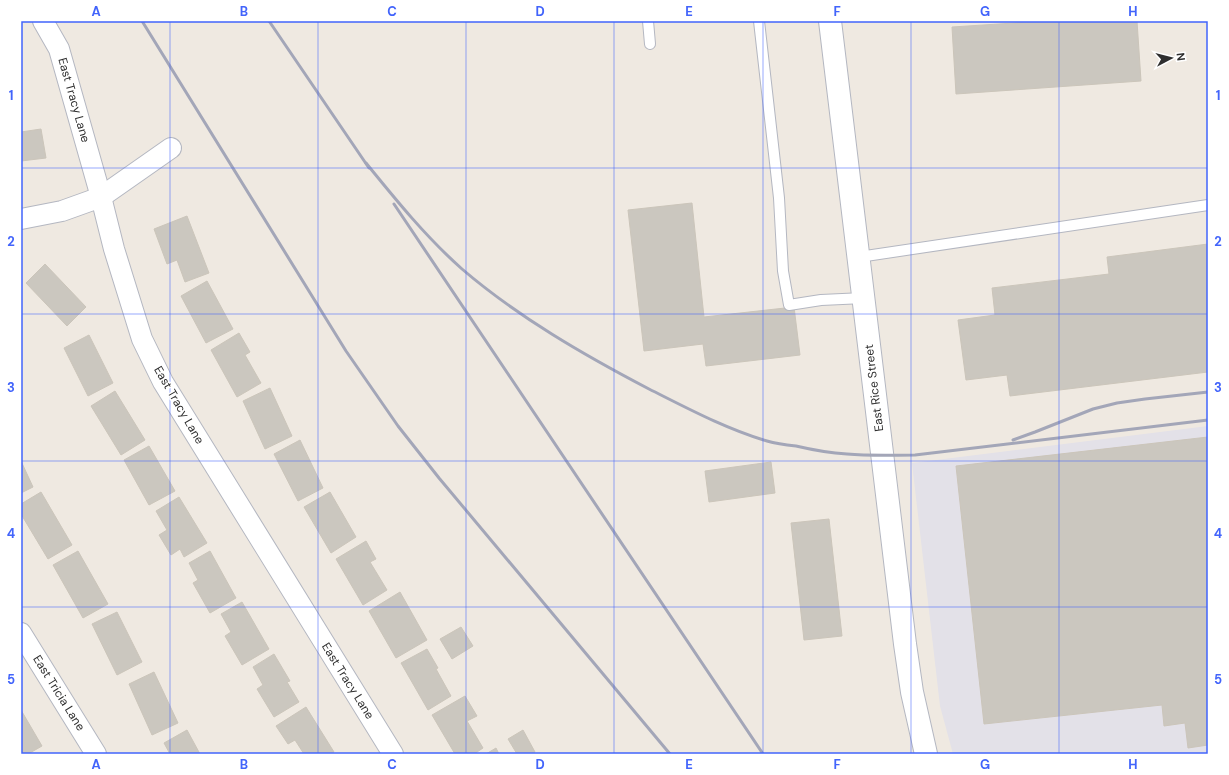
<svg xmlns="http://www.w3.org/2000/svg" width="1229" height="775" font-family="'DM Sans',sans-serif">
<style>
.industrial{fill:#e3e1e8}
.building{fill:#cbc7bf;stroke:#cbc5ba}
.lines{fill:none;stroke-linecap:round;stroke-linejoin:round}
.lane-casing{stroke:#b4b7c1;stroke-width:12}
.street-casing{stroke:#b4b7c1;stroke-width:22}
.secondary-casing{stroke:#b4b7c1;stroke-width:24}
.lane{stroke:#fff;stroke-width:10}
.street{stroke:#fff;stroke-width:20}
.secondary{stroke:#fff;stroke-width:22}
.rail{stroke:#a3a6b8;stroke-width:3}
.grid{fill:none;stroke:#4264fb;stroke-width:1;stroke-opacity:0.55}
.labels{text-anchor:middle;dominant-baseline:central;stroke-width:3;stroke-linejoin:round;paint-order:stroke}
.street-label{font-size:12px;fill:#2e2e2e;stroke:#fff}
.neatline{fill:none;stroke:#4264fb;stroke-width:1.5}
.grid-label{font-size:13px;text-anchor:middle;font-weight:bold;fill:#4264fb}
</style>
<rect width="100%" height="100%" fill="#efe9e1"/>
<path class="industrial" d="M 1208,426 L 1208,754 L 953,754 L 940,706 L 912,463 Z"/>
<g class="building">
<path d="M 1045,21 L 1137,21 L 1141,81 L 956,94 L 952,27 Z"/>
<path d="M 41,129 L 46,158 L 21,161 L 21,132 Z"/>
<path d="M 692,203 L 704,317 L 794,307 L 800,355 L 706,366 L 703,344 L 644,351 L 628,210 Z"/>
<path d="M 187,216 L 209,273 L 185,282 L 177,260 L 167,264 L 154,229 Z"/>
<path d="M 1208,244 L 1208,372 L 1010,396 L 1007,375 L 966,380 L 958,320 L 995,315 L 992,288 L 1109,274 L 1107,257 Z"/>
<path d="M 45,264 L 86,307 L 67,326 L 26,283 Z"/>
<path d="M 207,281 L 233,329 L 206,343 L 181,296 Z"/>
<path d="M 239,333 L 250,352 L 245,355 L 261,383 L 237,397 L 211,350 Z"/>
<path d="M 89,335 L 113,383 L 88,396 L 64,348 Z"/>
<path d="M 270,388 L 292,436 L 265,449 L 243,401 Z"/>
<path d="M 115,391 L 145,440 L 121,455 L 91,406 Z"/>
<path d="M 1208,437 L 1208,745 L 1188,748 L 1185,723 L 1164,726 L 1162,705 L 984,724 L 956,466 Z"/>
<path d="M 300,440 L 323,488 L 298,501 L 274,454 Z"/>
<path d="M 149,446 L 175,491 L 149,505 L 124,460 Z"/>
<path d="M 21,461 L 33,487 L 21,493 Z"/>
<path d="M 771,462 L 775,493 L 709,502 L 705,471 Z"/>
<path d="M 41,492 L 72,545 L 48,559 L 21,514 L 21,504 Z"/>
<path d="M 330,492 L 356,537 L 331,553 L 304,507 Z"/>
<path d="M 179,497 L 207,543 L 184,557 L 180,549 L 171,555 L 159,535 L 167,530 L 156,511 Z"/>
<path d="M 829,519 L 842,636 L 804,640 L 791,523 Z"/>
<path d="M 366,541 L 376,559 L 370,562 L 387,590 L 363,605 L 336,559 Z"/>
<path d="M 78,551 L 108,604 L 83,618 L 53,565 Z"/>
<path d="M 210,551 L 236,598 L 210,613 L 193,583 L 198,580 L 189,563 Z"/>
<path d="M 400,592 L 427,640 L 396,658 L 369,611 Z"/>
<path d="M 242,602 L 269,649 L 242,665 L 225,636 L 231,632 L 221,614 Z"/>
<path d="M 117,612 L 142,662 L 117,675 L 92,624 Z"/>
<path d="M 461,627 L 473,646 L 452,659 L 440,639 Z"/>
<path d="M 427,649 L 438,668 L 436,669 L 451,696 L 428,710 L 401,663 Z"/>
<path d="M 274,654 L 290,681 L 287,682 L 299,702 L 274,717 L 257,689 L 263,685 L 253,667 Z"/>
<path d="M 154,672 L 178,723 L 152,735 L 129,684 Z"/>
<path d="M 465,696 L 477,716 L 467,721 L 483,748 L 474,754 L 455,754 L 432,715 Z"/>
<path d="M 306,707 L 334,752 L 330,754 L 304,754 L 295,740 L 288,744 L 276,726 Z"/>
<path d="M 21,710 L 42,746 L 28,754 L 21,754 Z"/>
<path d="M 187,730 L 200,754 L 170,754 L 164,743 Z"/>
<path d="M 523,730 L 535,752 L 531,754 L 517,754 L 508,739 Z"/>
<path d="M 496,748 L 499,754 L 486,754 Z"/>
</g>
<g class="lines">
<defs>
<g id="lane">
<path d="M 648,21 L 650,44"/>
<path d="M 759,21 L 779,198 L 783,271 L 789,305 L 821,300 L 864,298"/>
<path d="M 859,257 L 1208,205"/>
</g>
<g id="street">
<path d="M 43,21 L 59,49 L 101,197 L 114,249 L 142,339 L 163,382 L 393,754"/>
<path d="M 21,219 L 62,211 L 101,197 L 171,148"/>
<path d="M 21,633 L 96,754"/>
</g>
<path id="secondary" d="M 830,21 L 905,644 L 912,692 L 926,754"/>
</defs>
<use href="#lane" class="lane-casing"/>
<use href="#street" class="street-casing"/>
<use href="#secondary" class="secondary-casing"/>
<use href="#lane" class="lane"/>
<use href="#street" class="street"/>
<use href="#secondary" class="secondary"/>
<g class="rail">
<path d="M 142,21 L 346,351 L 398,426 L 439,478 L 670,754"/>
<path d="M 269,21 L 369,168"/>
<path d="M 366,163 C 396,200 426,237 462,269 C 518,317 584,355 649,389 C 687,408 726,429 767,441 C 777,444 786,445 796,446 C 813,450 830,453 847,454 C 870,456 892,455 915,455 L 1208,420"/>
<path d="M 394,204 L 763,754"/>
<path d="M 1013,440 L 1035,432 L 1093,409 L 1117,403 L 1145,399 L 1208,392"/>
</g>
</g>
<path class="grid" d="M 170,21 L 170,754M 318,21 L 318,754M 466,21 L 466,754M 614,21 L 614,754M 763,21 L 763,754M 911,21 L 911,754M 1059,21 L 1059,754M 21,168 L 1208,168M 21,314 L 1208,314M 21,461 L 1208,461M 21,607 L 1208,607"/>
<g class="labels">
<g class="street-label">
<text transform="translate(74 100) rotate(74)">East Tracy Lane</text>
<text transform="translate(874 388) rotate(-97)">East Rice Street</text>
<text transform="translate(179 405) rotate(60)">East Tracy Lane</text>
<text transform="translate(348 681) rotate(58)">East Tracy Lane</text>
<text transform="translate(59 693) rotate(58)">East Tricia Lane</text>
</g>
</g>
<rect width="1229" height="775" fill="none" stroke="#ffffff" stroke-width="44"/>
<g transform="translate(1171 58) rotate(83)" stroke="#ffffff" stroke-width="3" paint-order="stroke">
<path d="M0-3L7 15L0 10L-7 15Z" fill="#2e2e2e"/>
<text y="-6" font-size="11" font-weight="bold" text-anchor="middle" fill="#2e2e2e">N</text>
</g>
<rect x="22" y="22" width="1185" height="731" class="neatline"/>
<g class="grid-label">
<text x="96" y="16">A</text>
<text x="244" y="16">B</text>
<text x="392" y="16">C</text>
<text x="540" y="16">D</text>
<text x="689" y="16">E</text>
<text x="837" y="16">F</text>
<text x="985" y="16">G</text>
<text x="1133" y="16">H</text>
<text x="11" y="100">1</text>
<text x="1218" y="100">1</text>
<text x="11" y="246">2</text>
<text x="1218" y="246">2</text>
<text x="11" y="392">3</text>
<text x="1218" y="392">3</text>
<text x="11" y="538">4</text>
<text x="1218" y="538">4</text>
<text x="11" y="684">5</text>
<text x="1218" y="684">5</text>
<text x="96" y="769">A</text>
<text x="244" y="769">B</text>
<text x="392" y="769">C</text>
<text x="540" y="769">D</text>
<text x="689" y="769">E</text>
<text x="837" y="769">F</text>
<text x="985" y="769">G</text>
<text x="1133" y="769">H</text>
</g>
</svg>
